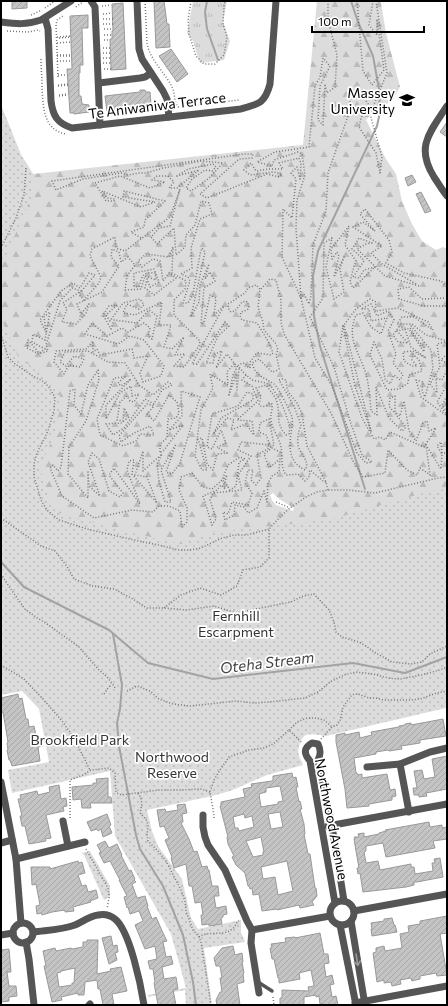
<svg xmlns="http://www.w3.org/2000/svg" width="448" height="1006" font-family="Commissioner,sans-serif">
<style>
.grass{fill:url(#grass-tufts)}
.forest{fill:url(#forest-firs);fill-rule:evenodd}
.park{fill:url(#park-dots)}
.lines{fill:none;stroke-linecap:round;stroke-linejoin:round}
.stream{stroke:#a3a3a3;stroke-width:2}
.building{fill:url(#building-hatch);stroke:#999;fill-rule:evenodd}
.path{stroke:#777;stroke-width:1.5;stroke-dasharray:1 2;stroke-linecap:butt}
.lane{stroke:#555;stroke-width:3.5}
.street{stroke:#555;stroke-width:7}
.oneway{stroke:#999}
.labels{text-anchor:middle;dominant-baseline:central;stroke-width:3.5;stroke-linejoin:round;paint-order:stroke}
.poi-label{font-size:14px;fill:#000;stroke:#fff;text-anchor:end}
.street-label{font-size:14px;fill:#000;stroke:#fff}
.park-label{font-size:14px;fill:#333;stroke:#fff}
.water-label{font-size:15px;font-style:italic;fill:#444;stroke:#fff}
</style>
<defs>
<pattern id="grass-tufts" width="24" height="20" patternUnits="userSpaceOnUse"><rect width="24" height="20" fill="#dcdcdc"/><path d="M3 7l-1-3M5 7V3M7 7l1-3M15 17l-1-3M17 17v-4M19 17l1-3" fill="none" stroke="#bbb"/></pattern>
<pattern id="forest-firs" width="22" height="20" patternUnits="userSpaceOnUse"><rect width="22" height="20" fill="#dcdcdc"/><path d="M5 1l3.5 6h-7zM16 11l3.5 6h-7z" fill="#bbb"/></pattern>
<pattern id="park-dots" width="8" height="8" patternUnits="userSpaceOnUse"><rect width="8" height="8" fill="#dcdcdc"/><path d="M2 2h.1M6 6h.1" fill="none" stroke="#bbb" stroke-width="1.8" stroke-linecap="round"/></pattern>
<pattern id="building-hatch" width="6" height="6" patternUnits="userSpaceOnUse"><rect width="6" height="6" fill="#c4c4c4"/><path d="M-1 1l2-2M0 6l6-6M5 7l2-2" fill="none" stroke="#a7a7a7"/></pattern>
</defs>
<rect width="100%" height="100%" fill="#fff"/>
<path class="grass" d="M 193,1 L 227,1 L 223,22 L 230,41 L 224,60 L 200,63 L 193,41 L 187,33 Z"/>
<path class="forest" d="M 317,1 L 382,1 L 381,3 L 386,33 L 400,87 L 392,101 L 375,110 L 366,120 L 386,159 L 396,174 L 402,201 L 412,224 L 422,241 L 436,250 L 443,247 L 447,249 L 447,672 L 1,611 L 1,105 L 21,155 L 33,174 L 303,145 ZM 273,493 L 279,499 L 294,508 L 293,511 L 276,505 L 272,500 L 270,495 Z"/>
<g class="park">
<path d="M 1,105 L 21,155 L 33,174 L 31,198 L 2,265 L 1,275 Z"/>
<path d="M 1,319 L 18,356 L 58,388 L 61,403 L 54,436 L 40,467 L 49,500 L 59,513 L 120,530 L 181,544 L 214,532 L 329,520 L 430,491 L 447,489 L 447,710 L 446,708 L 326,736 C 320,735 312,733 306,735 C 300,738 297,749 299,756 C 300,759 302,762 303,765 L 267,775 L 230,791 L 212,796 L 147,810 L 152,831 L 158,846 L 182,879 L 191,918 L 198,929 L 241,920 L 241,932 L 245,942 L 204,948 L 212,1005 L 186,1005 L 185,990 L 148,997 L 148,995 L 186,988 L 171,934 L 115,836 L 110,771 L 12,793 L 8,770 L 49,762 L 39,709 L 22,691 L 1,695 Z"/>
<path d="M 90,851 L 110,886 L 110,896 L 104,900 L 84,855 L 81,853 Z"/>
</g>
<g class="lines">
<g class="stream">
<path d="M 207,1 L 205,12 L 207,29 L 218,60"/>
<path d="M 351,1 L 358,22 L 373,56 L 379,89 L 380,112 L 377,126 L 318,251 L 313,276 L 314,316 L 320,346 L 365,489"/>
<path d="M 1,562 L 24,587 L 109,630 L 148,663 L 213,679 L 353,663 L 405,673 L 447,657"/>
<path d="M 113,634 L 122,685 L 120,709 L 117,723 L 119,746 L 136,835 L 140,849 L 163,886 L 183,935 L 193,982 L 196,1005"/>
</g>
</g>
<g class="building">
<path d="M 12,1 L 27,1 L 27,8 L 12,9 Z"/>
<path d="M 154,1 L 164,1 L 167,24 L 169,24 L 170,47 L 156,48 Z"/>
<path d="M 123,3 L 126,69 L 111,70 L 110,39 L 112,39 L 112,31 L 113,31 L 112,4 Z"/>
<path d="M 88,15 L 88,28 L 82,28 L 83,65 L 80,65 L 80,73 L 79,73 L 79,96 L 81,96 L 82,104 L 89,105 L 89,112 L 74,114 L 74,113 L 70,113 L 67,69 L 72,69 L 70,16 Z"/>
<path d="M 171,49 L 188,74 L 177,82 L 159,56 Z"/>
<path d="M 140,90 L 145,90 L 146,92 L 150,92 L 151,104 L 137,106 L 137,107 L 107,111 L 105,96 L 140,92 Z"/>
<path d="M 447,122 L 447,137 L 440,132 Z"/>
<path d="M 412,175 L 416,182 L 408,186 L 405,178 Z"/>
<path d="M 421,192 L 431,211 L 425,213 L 416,194 Z"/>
<path d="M 18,694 L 19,699 L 22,698 L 26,719 L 28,719 L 29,727 L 34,726 L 37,740 L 41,739 L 43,746 L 38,747 L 40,761 L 12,766 L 10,760 L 9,760 L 7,750 L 8,750 L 7,743 L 8,742 L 3,712 L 1,713 L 1,698 Z"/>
<path d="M 443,719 L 446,736 L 420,740 L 420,743 L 401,746 L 402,749 L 389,751 L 388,750 L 376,752 L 376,754 L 354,758 L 356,773 L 357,773 L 358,775 L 362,774 L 362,778 L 387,774 L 390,790 L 395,789 L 396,796 L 392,797 L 392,800 L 369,804 L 369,806 L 347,808 L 345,789 L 336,742 L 336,735 L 345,733 L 345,735 L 359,732 L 360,738 L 372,735 L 371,732 L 399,727 L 399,726 L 405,725 L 405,724 L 411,723 L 411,725 Z"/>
<path d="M 447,756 L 447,789 L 426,793 L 427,796 L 419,797 L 419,795 L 414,795 L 413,788 L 417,788 L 414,771 L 422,770 L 424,779 L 435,777 L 432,759 Z"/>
<path d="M 292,773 L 293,778 L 296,777 L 298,787 L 296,787 L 299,802 L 300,801 L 302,809 L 300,809 L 304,824 L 305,834 L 304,834 L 308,854 L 310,854 L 315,888 L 316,888 L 317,896 L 312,902 L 314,905 L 300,908 L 299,905 L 277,910 L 277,909 L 262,911 L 259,894 L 253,895 L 252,888 L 250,889 L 249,886 L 248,886 L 245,873 L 236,865 L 232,857 L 234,856 L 228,844 L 227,837 L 228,837 L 220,806 L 221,806 L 221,802 L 245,797 L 243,789 L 252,787 L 251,784 L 272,781 L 273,780 L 273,776 ZM 280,786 L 283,801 L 278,802 L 278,804 L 261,807 L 259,794 L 266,792 L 266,788 ZM 280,812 L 283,827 L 271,829 L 268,814 ZM 244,814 L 245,818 L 252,816 L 254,827 L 239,831 L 238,828 L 235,828 L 233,817 ZM 261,837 L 264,852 L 263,852 L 263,855 L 253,857 L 246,841 ZM 287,861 L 293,891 L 278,895 L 275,877 L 263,879 L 261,867 Z"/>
<path d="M 108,778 L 108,797 L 111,797 L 112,803 L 90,803 L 91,808 L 82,808 L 81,799 L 73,800 L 72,787 L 93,785 L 93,783 L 97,783 L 96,779 Z"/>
<path d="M 59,785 L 61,799 L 66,798 L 67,806 L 63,807 L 64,811 L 46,815 L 51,838 L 45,839 L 46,841 L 29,844 L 25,826 L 22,826 L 20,816 L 22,816 L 18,799 L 21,799 L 20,795 L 37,791 L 38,795 L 50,792 L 49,787 Z"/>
<path d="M 185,804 L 187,813 L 182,814 L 183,822 L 181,823 L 189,839 L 194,852 L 197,851 L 202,867 L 207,866 L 208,870 L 209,870 L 212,886 L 218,886 L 219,896 L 214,896 L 216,908 L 226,906 L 227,914 L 223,915 L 223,917 L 221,918 L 222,924 L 209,926 L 209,924 L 202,925 L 201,915 L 203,915 L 201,902 L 195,903 L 192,886 L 189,886 L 186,864 L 174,868 L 171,858 L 172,857 L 165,840 L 169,838 L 164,826 L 160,827 L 157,810 L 165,809 L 166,812 L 178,810 L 177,805 Z"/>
<path d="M 107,814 L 111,825 L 109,826 L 112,833 L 103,837 L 101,829 L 98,831 L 97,829 L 91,831 L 87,822 Z"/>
<path d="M 429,822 L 430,827 L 442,825 L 442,828 L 447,827 L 447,839 L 433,841 L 435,848 L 386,857 L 383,843 L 366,846 L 366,851 L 364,852 L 366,863 L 378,861 L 380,870 L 411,864 L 411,867 L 414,867 L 415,874 L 433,871 L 432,863 L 435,863 L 434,859 L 440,858 L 443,877 L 417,882 L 414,882 L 414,885 L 406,887 L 363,892 L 360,873 L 358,874 L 357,868 L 359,868 L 356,851 L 354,839 L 355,839 L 354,837 L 359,837 L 358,834 L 364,833 L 364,837 L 379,834 L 379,833 L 386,831 L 385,830 Z"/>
<path d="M 105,841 L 109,848 L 117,844 L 122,855 L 121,855 L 129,871 L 131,870 L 135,879 L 134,880 L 136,882 L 132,884 L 137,898 L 145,896 L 148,906 L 147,906 L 152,919 L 156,917 L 163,933 L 167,941 L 163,942 L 166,957 L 171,956 L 173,964 L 162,967 L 164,979 L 176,977 L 178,989 L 173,990 L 176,1005 L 158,1005 L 154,983 L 155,982 L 153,969 L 150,969 L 148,961 L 157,959 L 155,946 L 145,949 L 135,925 L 143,921 L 139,911 L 130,914 L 128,907 L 127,908 L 124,897 L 127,896 L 119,880 L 120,880 L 110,861 L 104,863 L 99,853 L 101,852 L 97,845 Z"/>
<path d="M 78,861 L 79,863 L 82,862 L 85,873 L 78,875 L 82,886 L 86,885 L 88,892 L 96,890 L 98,898 L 90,901 L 91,902 L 73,907 L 74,911 L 65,912 L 65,910 L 52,912 L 42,915 L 41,913 L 37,914 L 36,906 L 40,905 L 36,884 L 32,885 L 31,867 L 50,867 L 50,869 Z"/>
<path d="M 447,916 L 447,933 L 440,934 L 447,975 L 437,976 L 436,973 L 420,976 L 420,979 L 412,981 L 411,978 L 400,980 L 401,984 L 392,986 L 391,982 L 384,983 L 384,980 L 377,982 L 373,953 L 376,952 L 376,948 L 384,946 L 385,951 L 402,948 L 400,934 L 409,932 L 408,926 L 420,924 L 420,921 Z"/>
<path d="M 392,918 L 394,925 L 395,925 L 397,932 L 372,936 L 371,929 L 372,929 L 371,923 L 384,921 L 384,919 Z"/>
<path d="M 320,933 L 324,954 L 328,954 L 329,963 L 324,964 L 326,977 L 332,975 L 334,984 L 330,985 L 332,997 L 336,996 L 338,1005 L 324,1005 L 323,1004 L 320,1004 L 319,996 L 316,997 L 316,995 L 304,997 L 304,1005 L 280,1005 L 280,998 L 282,998 L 282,990 L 309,991 L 308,987 L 314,986 L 311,970 L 299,973 L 300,979 L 279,983 L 279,978 L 278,978 L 274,959 L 272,959 L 270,948 L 272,948 L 271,944 L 286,942 L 285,938 L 295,937 L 295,938 Z"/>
<path d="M 111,936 L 113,946 L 117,945 L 118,952 L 115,953 L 117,960 L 109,964 L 102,938 Z"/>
<path d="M 87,940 L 98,940 L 97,974 L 111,971 L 110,969 L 121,967 L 127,991 L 112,994 L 114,1005 L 103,1005 L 100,989 L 98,989 L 97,980 L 85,982 L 84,995 L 78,995 L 78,993 L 61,997 L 62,1000 L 52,1002 L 44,966 L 46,966 L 43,951 L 55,948 L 56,951 L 71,948 L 72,949 L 83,947 L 83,942 L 87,942 ZM 75,968 L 74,983 L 72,983 L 72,985 L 59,987 L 57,973 L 61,972 L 61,971 Z"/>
<path d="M 233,946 L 235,955 L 242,953 L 243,962 L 242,962 L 244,973 L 243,974 L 244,982 L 237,984 L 240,1005 L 217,1005 L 216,1000 L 220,992 L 222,992 L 220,978 L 222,978 L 220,966 L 216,966 L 214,958 L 222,948 Z"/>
<path d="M 9,949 L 11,972 L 7,972 L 9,986 L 16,986 L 17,996 L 9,997 L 9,1001 L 1,1002 L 1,950 Z"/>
</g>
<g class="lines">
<g class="path">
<path d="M 145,1 L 147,43 C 150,61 166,73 173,89 C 175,95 174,102 178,107 L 183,107 L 239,100"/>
<path d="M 191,1 L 188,20 L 189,34 L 196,56 L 204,64 L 215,64 L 224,55 L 227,37 L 223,24 L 224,7 L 225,1"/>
<path d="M 357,1 L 363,71 L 372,85 L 384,70 L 377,19 L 377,35 L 369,25 L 373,1"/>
<path d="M 376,1 L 387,73 L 370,114 L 382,157 L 380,173 L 376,153 L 359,127 L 361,118 L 369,105 L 361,94 L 351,94 L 348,116 L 328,173 L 326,211 L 313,245 L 311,296 L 309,304 L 304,294 L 301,298 L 315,358 L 332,386 L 357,453 L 366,463 L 372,462 L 362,455 L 352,427 L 334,367 L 310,317 L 323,298 L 324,243 L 332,238 L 326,267 L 334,299 L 344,292 L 340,269 L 344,257 L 334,277 L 339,256 L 337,252 L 332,259 L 331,249 L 349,226 L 345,245 L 356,261 L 354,266 L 350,282 L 353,288 L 375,267 L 364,270 L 359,278 L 353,277 L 364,261 L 360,256 L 352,249 L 359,238 L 372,243 L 366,244 L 357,249 L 385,276 L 419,286"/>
<path d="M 102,6 L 111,5"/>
<path d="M 76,7 L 84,1"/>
<path d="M 45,8 L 55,1"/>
<path d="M 103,14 L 112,13"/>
<path d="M 31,15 L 42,10"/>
<path d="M 103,19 L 113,19"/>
<path d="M 103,24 L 113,24"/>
<path d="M 104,29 L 113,29"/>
<path d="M 7,31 L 28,32 L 38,30 L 40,31"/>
<path d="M 104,35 L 112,35"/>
<path d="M 57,37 L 71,36"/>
<path d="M 59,38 L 71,37"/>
<path d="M 104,40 L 110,40"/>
<path d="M 57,43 L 71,42"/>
<path d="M 103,48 L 110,48"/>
<path d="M 103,53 L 111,53"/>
<path d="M 57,55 L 71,55"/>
<path d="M 57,56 L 72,56"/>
<path d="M 103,58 L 111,58"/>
<path d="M 41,59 C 41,68 42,77 42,87 C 43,106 43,131 67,134"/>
<path d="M 57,61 L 72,61"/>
<path d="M 103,63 L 111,63"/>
<path d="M 104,69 L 111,69"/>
<path d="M 58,75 L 67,75"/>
<path d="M 58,77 L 56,25 L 57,20 L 63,16"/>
<path d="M 58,85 L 68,84"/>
<path d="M 58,86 L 68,85"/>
<path d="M 59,95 L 68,94"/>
<path d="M 59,96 L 68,95"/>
<path d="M 153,111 L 159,110 L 160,107"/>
<path d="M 141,238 L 131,232 L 144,227 L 145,220 L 165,201 L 124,191 L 123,197 L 155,202 L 141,207 L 102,191 L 107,198 L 115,199 L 114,201 L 106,201 L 95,183 L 120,176 L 150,188 L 165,182 L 152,180 L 157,176 L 168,176 L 174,182 L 169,188 L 177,188 L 199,170 L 177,176 L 188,169 L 213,164 L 216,167 L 212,171 L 205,170 L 192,179 L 186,188 L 191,191 L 208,179 L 223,163 L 202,161 L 163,168 L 146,173 L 139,173 L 128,175 L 121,173 L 83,179 L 56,190 L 52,181 L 244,154 L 253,154 L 252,158 L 239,159 L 200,194 L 207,198 L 267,174 L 279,177 L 282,174 L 273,172 L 250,175 L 244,170 L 251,163 L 256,171 L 269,169 L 283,169 L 279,163 L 299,158 L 301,163 L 300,179 L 297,167 L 291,173 L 296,179 L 292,218 L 283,209 L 282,257 L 301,298 L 296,228 L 297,200 L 305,175 L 302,154 L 298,152 L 274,160 L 272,166 L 257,162 L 275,152 L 309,147 L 315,86 L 320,77 L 323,58 L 330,66 L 320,86 L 318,120 L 323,125 L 325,84 L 327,93 L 335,87 L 337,55 L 328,20 L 328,1"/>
<path d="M 1,248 L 16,218 L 24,195 L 26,168"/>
<path d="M 416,284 L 382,264 L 371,253 L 382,246 L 353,227 L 363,222 L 375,231 L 360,214 L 365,209 L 389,240 L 392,252 L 386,263 L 404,273 L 441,281 L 447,287"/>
<path d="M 261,289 L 270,279 L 276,280 L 281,300 L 281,322 L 284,334 L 331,413 L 353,461 L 363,477 L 385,473 L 388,450 L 407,470 L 417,475 L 420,468 L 430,475 L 426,445 L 441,469 L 442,454 L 437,446 L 441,442 L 442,453 L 447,453"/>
<path d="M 447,298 L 422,299 L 409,287 L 398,289 L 399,299 L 424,306 L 447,306"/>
<path d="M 343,325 L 339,352 L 362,418 L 374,439 L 380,437 L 385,440 L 390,432 L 424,447 L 436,428 L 429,431 L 427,421 L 423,423 L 416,441 L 409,431 L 404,401 L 400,416 L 395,412 L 395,396 L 390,398 L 389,406 L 406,427 L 402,431 L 389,418 L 376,387 L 377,415 L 371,411 C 370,399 369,385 366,374 C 359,351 346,339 356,315 L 363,313 L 371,327 L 381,334 L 387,318 L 371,321 L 369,309 L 361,309 L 371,304 L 377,316 L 388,311 L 394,320 L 388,331 L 396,354 L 393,363 L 403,375 L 400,380 L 394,375 L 390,384 L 385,379 L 382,359 L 374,342 L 370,355 L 387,390 L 399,389 L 408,383 L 409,375 L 422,371 L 419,360 L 413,354 L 412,360 L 417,366 L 412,366 L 404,361 L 403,352 L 413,351 L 426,358 L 411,347 L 405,329 L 397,331 L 408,343 L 398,342 L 393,335 L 399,327 L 409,329 L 424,352 L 424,346 L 421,344 L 410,328 L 411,326 L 431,350 L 433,368 L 425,397 L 422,391 L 423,382 L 416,380 L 421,397 L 447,416"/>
<path d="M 343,326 L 355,386 L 371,431 L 344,325 L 356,309 L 370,299 L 376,302 L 375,311 L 398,308 L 428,322 L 433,330 L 414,317 L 402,317 L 397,324 L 412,324 L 426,335 L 447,341"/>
<path d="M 1,334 L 8,357 L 14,363 L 31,375 L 41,380 L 48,386 L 55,397 L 54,410 L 51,421 L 48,431 L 37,453 L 34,464 L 34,477 L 41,500 L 47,510 L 59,520 L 87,529 L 134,540 L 163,546 L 178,550 L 190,550 L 201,548 L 222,538 L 235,535 L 247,535 L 269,529"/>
<path d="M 447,344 L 445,342 L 437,344 L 440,367 L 430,384 L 437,393 L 436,378 L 442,380 L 447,370"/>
<path d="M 447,354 L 441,360 L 447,363"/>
<path d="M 246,375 L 242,380 L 252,386 L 258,401 L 237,420 L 252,421 L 254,435 L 246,424 L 231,430 L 234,420 L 227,418 L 214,433 L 221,418 L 253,400 L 253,394 L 247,392 L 238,406 L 212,414 L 207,447 L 212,449 L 221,430 L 226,443 L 217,447 L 227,453 L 217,454 L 213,470 L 207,464 L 202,438 L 198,439 L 207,470 L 202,470 L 195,456 L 201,410 L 213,388 L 210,374 L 228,385 L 227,372 L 234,364 L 236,369 L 233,375 L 229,395 L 236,375 L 237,390 L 239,369 L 227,354 L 216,368 L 222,351 L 215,354 L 213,363 L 206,363 L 218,336 L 229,326 L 225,322 L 197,364 L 192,364 L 224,306 L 214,315 L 216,298 L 210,295 L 204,323 L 201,324 L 204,288 L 215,281 L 210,272 L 205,279 L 209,264 L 200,285 L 199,302 L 191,317 L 205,252 L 202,248 L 200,254 L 193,294 L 188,303 L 183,303 L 190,281 L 188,277 L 181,274 L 192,268 L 191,248 L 200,219 L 212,214 L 209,203 L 201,201 L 195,225 L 186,235 L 185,247 L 176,255 L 174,228 L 157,244 L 151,237 L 159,228 L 170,226 L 180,189 L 170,217 L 125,251 L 116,248 L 115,237 L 92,249 L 90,256 L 101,277 L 99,283 L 84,300 L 79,294 L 95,275 L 89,273 L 80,288 L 73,283 L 61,291 L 40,320 L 46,332 L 44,317 L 50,312 L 45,340 L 33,334 L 32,342 L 45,349 L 39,353 L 28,340 L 27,348 L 39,354 L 48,351 L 46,345 L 60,301 L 72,288 L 81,291 L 63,303 L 67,309 L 62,322 L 76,324 L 86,313 L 89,304 L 81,314 L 77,304 L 102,292 L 119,266 L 111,257 L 112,249 L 119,252 L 121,262 L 128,257 L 135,265 L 127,276 L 125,290 L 141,289 L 145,276 L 156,280 L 155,273 C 142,272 142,276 139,287 L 134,286 L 134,273 L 154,269 L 159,282 L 150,287 L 147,279 L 145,288 L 154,295 L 176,278 L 169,273 L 163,281 L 160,261 L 153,259 L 142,267 L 138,261 L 146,254 L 169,257 L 173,247 L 172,273 L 186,281 L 185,289 L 174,300 L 174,315 L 200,341 L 199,346 L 184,367 L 174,366 L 185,354 L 175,355 L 184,337 L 172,349 L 164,347 L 171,325 L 159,325 L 162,302 L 135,315 L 123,313 L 127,304 L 139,309 L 144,305 L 140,299 L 123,303 L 110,321 L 106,315 L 117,305 L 109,306 L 103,315 L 111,329 L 114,320 L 137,323 L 149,310 L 157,316 L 152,339 L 148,336 L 150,328 L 144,323 L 128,332 L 122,328 L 107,336 L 92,323 L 85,334 L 118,344 L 130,336 L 144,340 L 164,366 L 161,376 L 143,382 L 140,373 L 148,356 L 134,358 L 132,349 L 100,355 L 97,349 L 93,352 L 93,341 L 86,349 L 56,351 L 54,362 L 64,374 L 69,365 L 80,367 L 84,359 L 74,356 L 66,366 L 60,362 L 65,352 L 88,351 L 108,362 L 125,363 L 139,385 L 153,395 L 168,382 L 172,385 L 162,390 L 154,404 L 145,399 L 124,428 L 113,435 L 106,424 L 121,423 L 129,417 L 124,408 L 123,421 L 117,420 L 120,402 L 127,396 L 130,401 L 134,402 L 139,394 L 132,396 L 131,386 L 120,393 L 106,419 L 106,405 L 131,379 L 121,386 L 118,383 L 125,377 L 114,378 L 97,419 L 100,435 L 123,446 L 136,441 L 140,434 L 154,435 L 150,426 L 134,433 L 121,442 L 119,436 L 147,404 L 154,406 L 147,414 L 154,421 L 169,395 L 177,402 L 179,413 L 176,418 L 168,419 L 167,438 L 160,444 L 160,453 L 164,450 L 183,425 L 169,430 L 182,416 L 181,391 L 200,397 L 180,463 L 172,474 L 166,472 L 176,444 L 161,470 L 171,502 L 165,502 L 159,481 L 157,464 L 162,454 L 143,471 L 143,451 L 135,475 L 147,477 L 157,503 L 132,474 L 134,460 L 129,461 L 127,470 L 140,504 L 114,468 L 109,475 L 123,493 L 120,497 L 109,491 L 99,459 L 92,453 L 88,462 L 100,496 L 89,486 L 88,472 L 88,498 L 68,474 L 69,447 L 86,421 L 99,380 L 98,370 L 88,385 L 81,414 L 74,405 L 75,389 L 70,391 L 61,467 L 58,471 L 53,465 L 50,468 L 62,496 L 94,518 L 132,510 L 153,512 L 159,506 L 169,506 L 180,511 L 182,527 L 187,522 L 187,508 L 179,490 L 181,477 L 192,473 L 203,487 L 212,489 L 222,480 L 228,465 L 240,457 L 245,459 L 239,462 L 236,486 L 230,490 L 225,482 L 227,475 L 223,480 L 225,489 L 221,485 L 217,490 L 203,496 L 212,525 L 216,519 L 210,500 L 213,493 L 242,490 L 238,475 L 251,456 L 238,450 L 241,442 L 270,445 L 266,435 L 259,432 L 260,423 L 269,419 L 274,445 L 257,455 L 261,478 L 256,485 L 251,480 L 253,470 L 248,470 L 245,483 L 252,493 L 248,505 L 232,502 L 228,514 L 223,512 L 225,520 L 234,515 L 235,505 L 244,507 L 248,513 L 257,508 L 264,491 L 267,502 L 268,483 L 272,476 L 279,472 L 280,459 L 269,468 L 264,454 L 272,448 L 282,453"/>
<path d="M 447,385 L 437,402 L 447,415"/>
<path d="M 447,396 L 442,405 L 447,412"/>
<path d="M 447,401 L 446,404 L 447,407"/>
<path d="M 326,482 L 323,481 L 310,470 L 309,472 L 310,475 L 308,478 L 305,481 L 298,474 L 286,475 C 280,466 283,457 281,447 C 279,437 272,430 271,420 C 270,414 273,410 272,404 L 270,403 C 266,406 263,408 259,405 L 261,396 L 256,388 L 266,385 L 272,393 L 276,399 L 278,406 L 279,423 L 282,430 L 286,435 L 289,434 L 290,427 L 285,412 L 280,400 L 271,386 L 266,383 L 252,380 L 244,373 L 238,366 C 240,364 242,363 245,363 L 248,367 L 250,368 L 250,362 L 256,354 L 258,353 L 271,355 L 273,353 L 268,341 L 257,323 L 242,320 L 240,316 L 241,312 L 247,310 L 249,308 L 248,303 L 246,301 L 242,302 L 235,311 L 231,312 L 229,310 L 228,304 L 245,293 L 248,288 L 256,285 L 260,289 L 258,307 L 263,322 L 264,330 L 276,344 L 278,350 L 276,355 L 278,362 L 279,369 L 276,371 L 272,372 L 259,359 L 252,363 C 256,377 264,377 274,384 C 279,388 290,411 292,417 C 293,422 292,428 291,433 C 289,449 289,462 305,470 C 311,461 299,454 298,444 C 297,437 299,431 301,425 L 294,406 L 279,380 L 282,379 L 286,380 L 287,389 L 289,393 L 297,403 L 302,414 L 307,446 L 326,482 L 328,490"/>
<path d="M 276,502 L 290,508"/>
<path d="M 1,518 L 41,546 L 55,551 L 68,568 L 74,579 L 93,586 L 114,589 L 131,598 L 147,608 L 164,608 L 187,610 L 214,606 L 236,613 L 291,602 L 303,596 L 314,594 L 329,610 L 334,622 L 336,632 L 342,637 L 359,642 L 369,648 L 374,652 L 392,662 L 411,664 L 422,662 L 430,654 L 447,646"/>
<path d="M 1,574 L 10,588 L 25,609 L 36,617 L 50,626 L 79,647 L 98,669 L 108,678 L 116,689"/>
<path d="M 164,608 L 181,595 L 200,588 L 221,595 L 237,586 L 243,570 L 260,567 L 269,558 L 269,529 L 281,516 L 290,508 L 306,497 L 317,492 L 328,490 L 348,490 L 375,493 L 438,478 L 447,477"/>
<path d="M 1,665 L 24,679 L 43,699 L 62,721 L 74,738 L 90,770"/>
<path d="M 127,691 L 137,686 L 150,691 L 159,699 L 173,704 L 190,706 L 236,701 L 254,703 L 269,702 L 305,698 L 318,692 L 330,682 L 344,675 L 356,672 L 373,674 L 388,678 L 400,679 L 421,675 L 440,670 L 447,667"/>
<path d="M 104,694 L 111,684"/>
<path d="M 289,730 L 297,722 L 307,718 L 315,718 L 324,720 L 332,727"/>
<path d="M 321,739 L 327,732 L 332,727 L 337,725 L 340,721 L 343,707 L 351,696 L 354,694 L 358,694 L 369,698 L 376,698 L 384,700 L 409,700 L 420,699 L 437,693 L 447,691"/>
<path d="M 138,793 C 143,800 142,805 140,813 L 147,821 L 148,826 L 147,835 L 148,841 L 158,851 L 166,861 L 181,890 L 185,901 L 186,911 L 193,930 L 199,937 L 201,942 L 211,1005"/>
<path d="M 70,818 L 70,780 L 83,775 L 91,770 L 109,768 L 115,773 L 116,792 L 117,793 L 121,795 L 159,790 L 180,790 L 201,789 L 210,792"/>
<path d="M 214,818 L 214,815 L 210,792 L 214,780 L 220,770 L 229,757 L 249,750 L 264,748 L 273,744 L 289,730 L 302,743"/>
<path d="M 86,849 L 108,888 L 109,898 L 107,909"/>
<path d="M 199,937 C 208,930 223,937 232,929 C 235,927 236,924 238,921 L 239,921"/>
<path d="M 273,997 L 274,1005"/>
</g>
<path class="lane" d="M 258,982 L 272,991"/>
<g class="street">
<path d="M 91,1 L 95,7 L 100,125"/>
<path d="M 137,1 L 139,49 L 142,59 L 163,91 L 167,99 L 169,117"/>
<path d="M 45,18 L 48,29 L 51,101 C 53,116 57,123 72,128 L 241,109 C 259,104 265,103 270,84 L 276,1"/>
<path d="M 1,22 C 17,24 26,25 41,20 L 71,1"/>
<path d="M 99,83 L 140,78 L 145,77 L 151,73"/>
<path d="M 447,106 C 430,132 415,147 434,177 C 438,183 442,190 447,196"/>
<path d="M 400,764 L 409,812"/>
<path d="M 367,767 L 400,764 L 430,752 L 447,748"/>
<path d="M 1,782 L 16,859 L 21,923"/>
<path d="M 203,815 L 203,827 L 205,837 L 208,845 L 225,870 L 247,921 L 252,930 L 251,943 L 259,993"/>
<path d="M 63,821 L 68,846"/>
<path d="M 328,826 L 447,804"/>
<path d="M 1,843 L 12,840"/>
<path d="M 16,859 L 85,842"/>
<circle cx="342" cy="913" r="12"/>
<path d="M 335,903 L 310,761 C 304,754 303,748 312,743 L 318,744 C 321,750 321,754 318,760 L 332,826 L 344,901"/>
<path d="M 354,911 L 447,894"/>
<path d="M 351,921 L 365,1005"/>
<circle cx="23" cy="933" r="10"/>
<path d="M 340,925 L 356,1005"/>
<path d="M 252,930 L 330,916"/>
<path d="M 33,932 C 48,930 61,930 75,925 C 82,922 90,916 98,915 C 103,914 110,915 115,919 C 130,931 141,986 144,1005"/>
<path d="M 1,935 L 13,933"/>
<path d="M 26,942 L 29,959 L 34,1005"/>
<path d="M 355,1003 L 447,986"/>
<path d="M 89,1005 L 90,1004"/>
</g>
</g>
<defs><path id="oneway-shaft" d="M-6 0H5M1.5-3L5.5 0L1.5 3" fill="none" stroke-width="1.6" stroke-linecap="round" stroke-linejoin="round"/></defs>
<use class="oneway" href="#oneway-shaft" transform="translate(357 960) rotate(81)"/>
<defs>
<symbol id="university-bare" viewBox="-9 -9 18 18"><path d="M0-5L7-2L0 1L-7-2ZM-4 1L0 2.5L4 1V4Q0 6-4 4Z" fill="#000" stroke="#fff" stroke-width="2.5" paint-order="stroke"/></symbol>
</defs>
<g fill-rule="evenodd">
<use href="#university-bare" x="396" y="89" width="22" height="22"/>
</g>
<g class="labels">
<g class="poi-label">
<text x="395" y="92">Massey<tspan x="395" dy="16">University</tspan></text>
</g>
<g class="street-label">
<text transform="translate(157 105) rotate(-7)">Te Aniwaniwa Terrace</text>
<text transform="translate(332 819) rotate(79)">Northwood Avenue</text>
</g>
<g class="park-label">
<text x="236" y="615">Fernhill<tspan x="236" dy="16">Escarpment</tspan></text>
<text x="80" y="739">Brookfield Park</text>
<text x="172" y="756">Northwood<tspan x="172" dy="16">Reserve</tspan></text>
</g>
<g class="water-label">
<text transform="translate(267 662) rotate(-7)">Oteha Stream</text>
</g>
</g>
<rect width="448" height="1006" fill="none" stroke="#000000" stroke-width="4"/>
<path d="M312 26v6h112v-6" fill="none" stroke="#000000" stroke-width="2"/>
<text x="318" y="26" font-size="12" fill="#000000" stroke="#ffffff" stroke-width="3" paint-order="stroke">100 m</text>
</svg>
